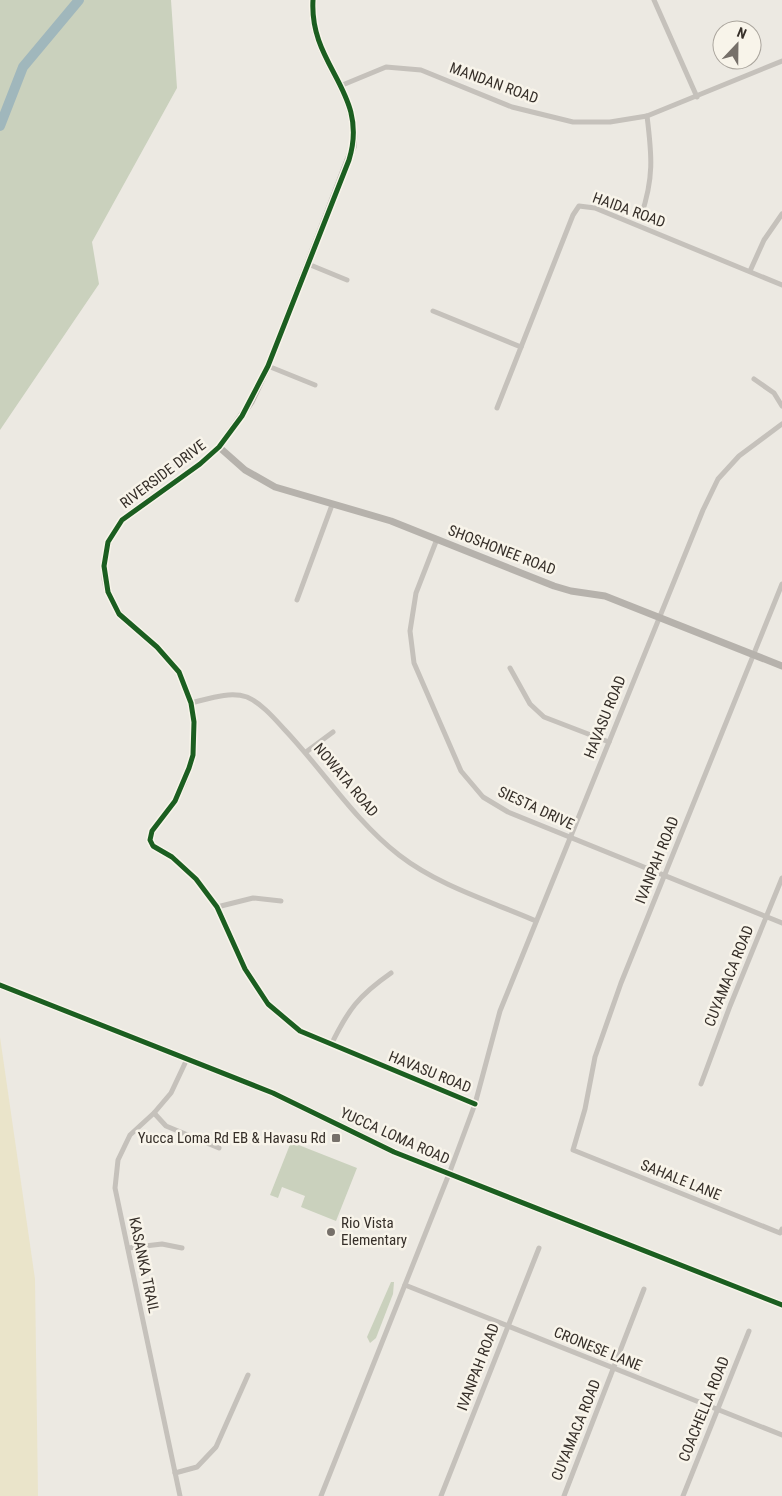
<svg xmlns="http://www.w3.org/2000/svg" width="782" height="1496" font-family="'Roboto Condensed',sans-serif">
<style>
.green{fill:#cad1bd}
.sand{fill:#eae4ca}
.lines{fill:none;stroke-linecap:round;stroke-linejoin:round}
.river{stroke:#a0b7bc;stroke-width:10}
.street{stroke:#c5c1bb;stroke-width:5}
.secondary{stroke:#b6b2ac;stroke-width:7}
.cycleway-casing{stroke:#f8f4ea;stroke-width:8}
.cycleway{stroke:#1b5e20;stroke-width:5}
.poi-dot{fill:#76706a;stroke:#f8f4ea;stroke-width:2}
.labels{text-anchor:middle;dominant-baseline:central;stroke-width:5;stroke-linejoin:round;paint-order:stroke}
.street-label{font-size:15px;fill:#362f29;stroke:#f8f4ea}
.poi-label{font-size:15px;fill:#362f29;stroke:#f8f4ea;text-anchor:end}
</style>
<rect width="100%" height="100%" fill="#ece9e2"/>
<g class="green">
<path d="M 0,0 L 171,0 L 177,88 L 92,242 L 99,284 L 0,430 Z"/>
<path d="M 291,1142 L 357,1168 L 336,1221 L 301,1207 L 305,1196 L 282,1187 L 278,1198 L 270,1195 Z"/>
<path d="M 391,1282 L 394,1282 L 393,1294 L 376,1338 L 370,1343 L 367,1337 Z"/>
</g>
<path class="sand" d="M 0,1037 L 35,1279 L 38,1496 L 0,1496 Z"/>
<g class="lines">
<path class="river" d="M 0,126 L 23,67 L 79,0"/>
<g class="street">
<path d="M 654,0 L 697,97"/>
<path d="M 340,86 L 386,67 L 421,70 L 512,107 L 573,122 L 610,122 L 647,116 L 782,61"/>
<path d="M 641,216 C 654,178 652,156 647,116"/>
<path d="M 308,264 L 347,280"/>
<path d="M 750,271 L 764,240 L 782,214"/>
<path d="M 433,311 L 521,347"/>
<path d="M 268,366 L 315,385"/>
<path d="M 754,379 L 774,393 L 782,406"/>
<path d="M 497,408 L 573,215 L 579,206 L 595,208 L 782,285"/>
<path d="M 219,447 C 202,462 185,477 166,490 C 152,499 134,508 122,520 C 113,530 108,544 105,557 C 93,616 155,632 179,672 C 187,687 193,706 194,723 C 195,750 190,779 174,802 C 166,815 154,825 150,840 L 153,846 L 172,857 L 196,879 L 217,907 L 245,969 L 268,1004 L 300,1031 L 475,1104"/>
<path d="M 437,539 L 416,593 L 410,631 L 414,663 L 461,771 L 483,797 L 508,812 L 782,923"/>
<path d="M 782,584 L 621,983 L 595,1057 L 585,1109 L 573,1150 L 780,1233 L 782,1229"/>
<path d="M 297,600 L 332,505"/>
<path d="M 510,668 L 530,704 L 544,717 L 609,742"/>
<path d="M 191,703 C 208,699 229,691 247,697 C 261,703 274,718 284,729 C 323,770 354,820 399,855 C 439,886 490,901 536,921"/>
<path d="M 306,752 L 333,732"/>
<path d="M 217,907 L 253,898 L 281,901"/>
<path d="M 331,1045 C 348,1010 358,996 391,973"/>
<path d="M 701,1084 L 730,1006 L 782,878"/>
<path d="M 154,1113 L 166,1126 L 219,1148"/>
<path d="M 128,1248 L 162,1244 L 182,1248"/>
<path d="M 405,1285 L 782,1435"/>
<path d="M 175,1473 L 197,1467 L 216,1447 L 248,1375"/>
<path d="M 180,1496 L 115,1188 L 118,1160 L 130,1135 L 154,1113 L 171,1093 L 187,1059"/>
<path d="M 321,1496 L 449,1174 L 475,1104 L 500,1011 L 703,510 L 718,479 L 739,456 L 782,424"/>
<path d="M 441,1496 L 539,1248"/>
<path d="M 564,1496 L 644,1289"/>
<path d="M 683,1496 L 749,1331"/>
</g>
<g class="secondary">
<path d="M 313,0 C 309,62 360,87 353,147 L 268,366 L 251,402 L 219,447 L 245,470 L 275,487 L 391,521 L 554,586 L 571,591 L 605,596 L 782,666"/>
<path d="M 0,985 L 273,1093 L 394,1152 L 782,1305"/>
</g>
<defs>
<g id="cycleway">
<path d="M 313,0 C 309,67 370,92 349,160 L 268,366 L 242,416 L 219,447 L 200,464 L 122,520 L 108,542 L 104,566 L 108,592 L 119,614 L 157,647 L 179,672 L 191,703 L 194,722 L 193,755 L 189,768 L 175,801 L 152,831 L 150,840 L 153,846 L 172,857 L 196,879 L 217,907 L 245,969 L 268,1004 L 300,1031 L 475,1104"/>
<path d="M 0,985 L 273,1093 L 394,1152 L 782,1305"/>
</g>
</defs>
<use href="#cycleway" class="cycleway-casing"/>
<use href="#cycleway" class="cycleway"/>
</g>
<g class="poi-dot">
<rect x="331" y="1133" width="10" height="10" rx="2.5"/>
<circle cx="331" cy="1232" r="5"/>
</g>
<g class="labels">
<g class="street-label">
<text transform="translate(494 83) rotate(20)">MANDAN ROAD</text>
<text transform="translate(629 210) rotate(20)">HAIDA ROAD</text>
<text transform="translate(163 474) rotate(-37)">RIVERSIDE DRIVE</text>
<text transform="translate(502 550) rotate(21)">SHOSHONEE ROAD</text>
<text transform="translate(605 717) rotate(-68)">HAVASU ROAD</text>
<text transform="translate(346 780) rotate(50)">NOWATA ROAD</text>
<text transform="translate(536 808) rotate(25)">SIESTA DRIVE</text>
<text transform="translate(657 860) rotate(-68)">IVANPAH ROAD</text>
<text transform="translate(729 976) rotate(-68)">CUYAMACA ROAD</text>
<text transform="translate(430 1072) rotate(22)">HAVASU ROAD</text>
<text transform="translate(395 1136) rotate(24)">YUCCA LOMA ROAD</text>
<text transform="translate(681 1180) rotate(22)">SAHALE LANE</text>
<text transform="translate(144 1265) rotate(78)">KASANKA TRAIL</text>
<text transform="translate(598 1349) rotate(22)">CRONESE LANE</text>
<text transform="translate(478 1367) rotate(-69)">IVANPAH ROAD</text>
<text transform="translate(704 1409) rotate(-68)">COACHELLA ROAD</text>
<text transform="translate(576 1430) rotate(-68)">CUYAMACA ROAD</text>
</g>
<g class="poi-label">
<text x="326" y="1138">Yucca Loma Rd EB &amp; Havasu Rd</text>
<text x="341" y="1223" text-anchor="start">Rio Vista<tspan x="341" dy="17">Elementary</tspan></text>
</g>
</g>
<g transform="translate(737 45) rotate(22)"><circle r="24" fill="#f8f4ea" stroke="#aaa59d"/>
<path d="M0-4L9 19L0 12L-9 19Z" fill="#76706a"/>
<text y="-8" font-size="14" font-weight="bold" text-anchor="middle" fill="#362f29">N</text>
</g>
</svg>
